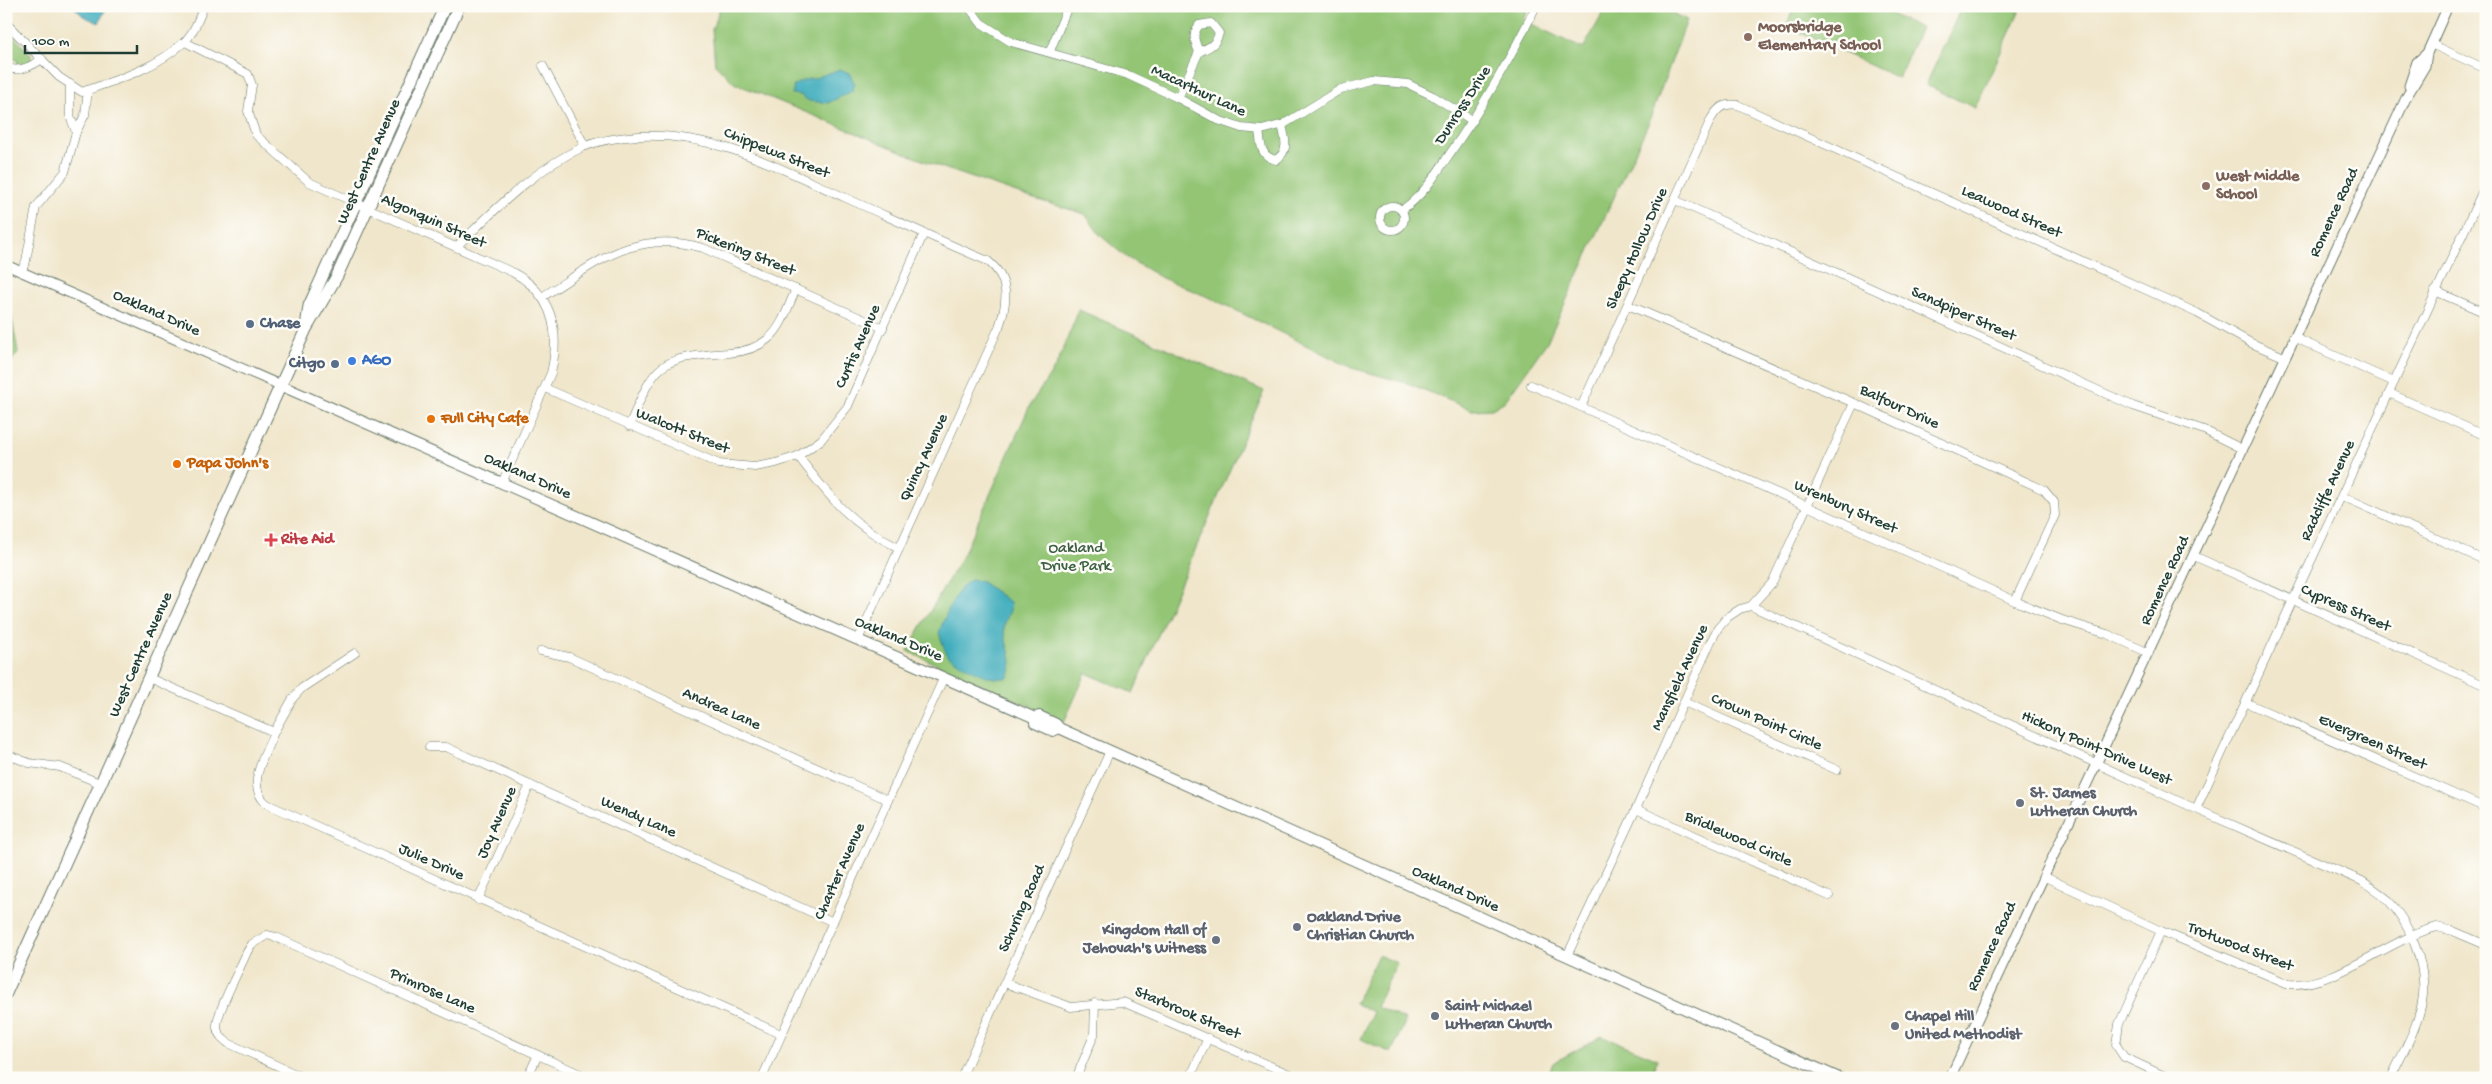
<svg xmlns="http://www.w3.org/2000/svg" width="2492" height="1084" font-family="'Gochi Hand',sans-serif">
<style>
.green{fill:#93c575;stroke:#598154}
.water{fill:#3eacbc;stroke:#2e7478}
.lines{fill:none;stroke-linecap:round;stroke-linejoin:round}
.minor-casing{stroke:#687869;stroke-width:9}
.tertiary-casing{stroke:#687869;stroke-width:11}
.secondary-casing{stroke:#687869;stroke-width:12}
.primary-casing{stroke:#687869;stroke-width:13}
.minor{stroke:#fff;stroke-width:8}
.tertiary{stroke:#fff;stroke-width:9}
.secondary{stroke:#fff;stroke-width:10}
.primary{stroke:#fff;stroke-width:11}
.education-dot{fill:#8d6e63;stroke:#fdfcf7;stroke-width:2}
.service-dot{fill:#5c6f8a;stroke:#fdfcf7;stroke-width:2}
.shop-dot{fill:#3f7fe0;stroke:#fdfcf7;stroke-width:2}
.food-dot{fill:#e8710a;stroke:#fdfcf7;stroke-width:2}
.health-dot{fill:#e0444e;stroke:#fdfcf7;stroke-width:2}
.worship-dot{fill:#6b7280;stroke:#fdfcf7;stroke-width:2}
.labels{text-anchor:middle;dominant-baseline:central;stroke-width:5;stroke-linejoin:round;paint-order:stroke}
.education-label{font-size:16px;font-weight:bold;fill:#785e54;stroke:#fdfcf7;text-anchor:start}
.street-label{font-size:16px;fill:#1f3d34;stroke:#fdfcf7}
.service-label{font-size:16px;font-weight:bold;fill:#4e5e75;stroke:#fdfcf7;text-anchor:start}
.shop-label{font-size:16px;font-weight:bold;fill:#366cbe;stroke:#fdfcf7;text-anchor:start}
.food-label{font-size:16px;font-weight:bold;fill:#c56008;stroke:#fdfcf7;text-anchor:start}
.health-label{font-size:16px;font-weight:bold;fill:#be3a42;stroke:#fdfcf7;text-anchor:start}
.park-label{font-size:16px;fill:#3c5f44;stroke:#fdfcf7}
.worship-label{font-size:16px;font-weight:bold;fill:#5b616d;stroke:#fdfcf7;text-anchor:start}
</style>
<rect width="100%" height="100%" fill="#fdfcf7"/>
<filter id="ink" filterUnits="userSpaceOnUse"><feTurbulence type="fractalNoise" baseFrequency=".02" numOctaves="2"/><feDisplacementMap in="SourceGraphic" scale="10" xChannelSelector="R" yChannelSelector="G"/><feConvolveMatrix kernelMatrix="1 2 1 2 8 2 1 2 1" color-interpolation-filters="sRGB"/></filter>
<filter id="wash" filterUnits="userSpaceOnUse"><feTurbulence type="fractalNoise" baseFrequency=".0096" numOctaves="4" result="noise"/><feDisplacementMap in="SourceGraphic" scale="20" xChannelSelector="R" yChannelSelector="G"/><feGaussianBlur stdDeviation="1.12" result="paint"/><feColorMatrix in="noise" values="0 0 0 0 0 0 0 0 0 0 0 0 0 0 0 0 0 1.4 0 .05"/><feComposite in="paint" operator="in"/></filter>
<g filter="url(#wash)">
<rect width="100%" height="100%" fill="#f0e6cb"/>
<g class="green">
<path d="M 721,6 L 1529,6 L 1523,20 L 1583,49 L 1607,6 L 1656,6 L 1687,20 L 1648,124 L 1547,342 L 1505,401 L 1492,409 L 1472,410 L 1410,384 L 1352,368 L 1213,299 L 1162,278 L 1126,257 L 1100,235 L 1085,214 L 1028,197 L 932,164 L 734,83 L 715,64 L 712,29 Z"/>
<path d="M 1795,6 L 1874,6 L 1921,28 L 1898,78 L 1786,26 Z"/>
<path d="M 1962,6 L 2022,6 L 1975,108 L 1926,85 Z"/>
<path d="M 6,28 L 31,55 L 31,61 L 18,66 L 17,60 L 7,58 L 6,59 Z"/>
<path d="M 6,286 L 18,352 L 6,369 Z"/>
<path d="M 1079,310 L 1264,391 L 1133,693 L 1086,673 L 1064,722 L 907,651 L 964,553 L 1030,405 L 1056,366 Z"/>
<path d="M 1378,955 L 1397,963 L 1376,1007 L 1406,1020 L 1391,1053 L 1361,1039 L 1373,1012 L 1355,1004 Z"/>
<path d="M 1602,1036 L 1658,1059 L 1649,1078 L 1547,1078 L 1553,1063 Z"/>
</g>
<g class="water">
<path d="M 73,6 L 107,6 L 99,23 L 83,16 Z"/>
<path d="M 840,69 L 849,73 L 855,84 L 852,91 L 828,103 L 809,101 L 800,95 L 792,94 L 794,85 L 804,80 L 815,78 Z"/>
<path d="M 971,580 L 982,582 L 1010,602 C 1013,612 1003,620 1004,631 C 1006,647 1016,661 1008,677 C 989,684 964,664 947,656 L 939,633 C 945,617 956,587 971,580 Z"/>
</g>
</g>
<g filter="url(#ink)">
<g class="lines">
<defs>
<g id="minor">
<path d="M 968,6 L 981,23 L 1011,42 L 1128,75 L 1178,98 L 1218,120 L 1241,128 L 1262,130 L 1284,124 L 1341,89 L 1374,81 L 1408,84 L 1433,96 L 1473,121"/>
<path d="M 6,23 L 59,77 L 82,92 C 117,80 156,68 183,43 C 193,35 199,18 204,6"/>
<path d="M 185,42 L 248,74 L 252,85 L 248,111 L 256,135 L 309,182 L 512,272 C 552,293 561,330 551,373 L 502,483"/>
<path d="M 2431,44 L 2486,69"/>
<path d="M 1050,51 L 1068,6"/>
<path d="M 543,66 L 585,146"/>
<path d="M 6,67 C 18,74 32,66 42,59"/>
<path d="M 70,84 L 70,116 L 76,132"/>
<path d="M 1178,98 L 1199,52 C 1209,47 1216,45 1219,33 L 1211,23 L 1199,25 C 1192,35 1194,40 1199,52"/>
<path d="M 1259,130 C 1261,145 1260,156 1276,160 C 1290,150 1285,139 1282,125"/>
<path d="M 1675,200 L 2133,406 L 2204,430 L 2242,449"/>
<circle cx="1392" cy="218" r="12"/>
<path d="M 1402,210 C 1424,195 1436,174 1451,152 C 1484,105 1511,58 1536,6"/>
<path d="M 456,247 C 495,210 533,170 583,147 C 600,140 621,137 639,136 C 715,132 779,168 846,198 C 893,219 940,241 988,261 C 1010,279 1008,302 999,327 L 858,640"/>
<path d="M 21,272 L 26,261 L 36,207 L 65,172 L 76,132 L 85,115 L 88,90"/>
<path d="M 2435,291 L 2486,313"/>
<path d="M 542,297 C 598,262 634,228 703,248 L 883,328"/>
<path d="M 1628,305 L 1854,403 L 2044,490 L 2054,502 L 2055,515 L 2015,601"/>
<path d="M 2293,337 L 2394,382"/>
<path d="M 1531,385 L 1807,506 L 2015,601 L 2062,620 L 2107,634 L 2149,653"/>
<path d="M 545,388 L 719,464 L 755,467 L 776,463 L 798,456 L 821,440 L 848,406 L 924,233"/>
<path d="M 2389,393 L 2486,436"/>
<path d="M 1581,407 L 1711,119 C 1718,107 1724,103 1738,105 L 2197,313 L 2251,343 L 2284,357"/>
<path d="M 629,426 C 656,361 658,358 729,353 C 743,352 757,348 768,339 C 782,328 789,304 796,289"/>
<path d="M 798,456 C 830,498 851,525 899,548"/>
<path d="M 2342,496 L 2486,561"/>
<path d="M 2194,556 L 2486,686"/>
<path d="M 1751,606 L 2196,809 L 2362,881 C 2371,887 2379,892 2387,899 C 2409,922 2426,963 2423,995 C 2420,1024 2403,1052 2391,1078"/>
<path d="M 541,651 L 569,657 L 888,800"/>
<path d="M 149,678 L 274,732 C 266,754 244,786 267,804 L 781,1034"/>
<path d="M 1684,702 L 1837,770"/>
<path d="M 2247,703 L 2486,808"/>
<path d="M 274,732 L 293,698 L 302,688 L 355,653"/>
<path d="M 429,747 L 446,747 L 833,922"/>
<path d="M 6,754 L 29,763 L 60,767 L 102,784"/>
<path d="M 1636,809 L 1829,896"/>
<path d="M 2196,809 L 2486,184"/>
<path d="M 2043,876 L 2161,931 L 2289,984 C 2334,988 2391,938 2437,927 L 2453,931 L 2486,945"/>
<path d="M 478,900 L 530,785"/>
<path d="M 2161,931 L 2119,1024 L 2116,1045 L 2124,1057 L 2169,1078"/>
<path d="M 1567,956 L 1636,809 L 1711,641 L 1718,628 L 1728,617 L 1740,609 L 1751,606 L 1772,583 L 1854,403"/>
<path d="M 1005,983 L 1071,1007 L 1123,1002 L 1298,1078"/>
<path d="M 304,1078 L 228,1043 C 223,1039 218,1035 217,1028 C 215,1014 241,967 247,952 L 252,944 L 267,935 L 276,937 L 589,1078"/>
<path d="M 527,1078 L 538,1055"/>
<path d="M 762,1078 L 944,677"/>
<path d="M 961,1078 L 1110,751"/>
<path d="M 1076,1078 L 1094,1035 L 1095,1003"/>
<path d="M 1190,1078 L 1208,1038"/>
</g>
<g id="tertiary">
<path d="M 2409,86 L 2417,62 L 2427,53"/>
<path d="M 6,265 L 282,386"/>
<path d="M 1950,1078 L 2407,96 L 2425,66 L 2427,53 L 2448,6"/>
</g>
<g id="secondary">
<path d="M 282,386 L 1035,718 L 1039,716 L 1056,724 L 1059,728 L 1839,1078"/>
<path d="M 1035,718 L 1035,723 L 1053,731 L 1059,728"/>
</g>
<g id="primary">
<path d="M 306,327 L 309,306 L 445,6"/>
<path d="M 6,993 L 306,329 L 337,276 L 459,6"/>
</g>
</defs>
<use href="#minor" class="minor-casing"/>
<use href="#tertiary" class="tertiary-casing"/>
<use href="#secondary" class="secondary-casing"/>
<use href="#primary" class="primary-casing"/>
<use href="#minor" class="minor"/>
<use href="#tertiary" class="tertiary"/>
<use href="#secondary" class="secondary"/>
<use href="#primary" class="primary"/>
</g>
</g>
<g class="education-dot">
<circle cx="1748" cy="37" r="5"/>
<circle cx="2206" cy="186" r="5"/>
</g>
<g class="service-dot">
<circle cx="250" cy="324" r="5"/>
<circle cx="335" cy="364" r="5"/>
</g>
<circle class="shop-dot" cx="352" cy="361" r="5"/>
<g class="food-dot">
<circle cx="431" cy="419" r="5"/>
<circle cx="177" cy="464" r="5"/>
</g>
<path class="health-dot" d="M268.5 532.5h5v5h5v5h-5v5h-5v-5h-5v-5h5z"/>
<g class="worship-dot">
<circle cx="2020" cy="803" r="5"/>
<circle cx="1297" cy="927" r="5"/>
<circle cx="1216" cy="940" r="5"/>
<circle cx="1435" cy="1016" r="5"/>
<circle cx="1895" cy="1026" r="5"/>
</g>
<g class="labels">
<g class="education-label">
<text x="1758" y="28">Moorsbridge<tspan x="1758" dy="18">Elementary School</tspan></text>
<text x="2216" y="177">West Middle<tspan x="2216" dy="18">School</tspan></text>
</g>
<g class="street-label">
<text transform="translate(1198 92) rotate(25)">Macarthur Lane</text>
<text transform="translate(1464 106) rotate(-57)">Dunross Drive</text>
<text transform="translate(776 154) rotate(22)">Chippewa Street</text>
<text transform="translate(370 162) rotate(-66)">West Centre Avenue</text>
<text transform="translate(2011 213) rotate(24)">Leawood Street</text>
<text transform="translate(2335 213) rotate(-65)">Romence Road</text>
<text transform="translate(433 222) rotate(24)">Algonquin Street</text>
<text transform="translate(1638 249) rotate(-66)">Sleepy Hollow Drive</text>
<text transform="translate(745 253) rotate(22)">Pickering Street</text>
<text transform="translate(156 314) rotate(24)">Oakland Drive</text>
<text transform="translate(1963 315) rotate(24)">Sandpiper Street</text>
<text transform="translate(859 347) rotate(-66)">Curtis Avenue</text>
<text transform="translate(1899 408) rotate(25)">Balfour Drive</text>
<text transform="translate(682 432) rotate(22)">Walcott Street</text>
<text transform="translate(925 458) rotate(-65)">Quincy Avenue</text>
<text transform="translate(527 477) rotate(24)">Oakland Drive</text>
<text transform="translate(2329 491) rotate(-65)">Radcliffe Avenue</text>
<text transform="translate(1845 508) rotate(24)">Wrenbury Street</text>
<text transform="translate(2166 581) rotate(-65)">Romence Road</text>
<text transform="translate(2345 609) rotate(24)">Cypress Street</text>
<text transform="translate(898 640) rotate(23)">Oakland Drive</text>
<text transform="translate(142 655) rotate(-66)">West Centre Avenue</text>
<text transform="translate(1681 678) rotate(-65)">Mansfield Avenue</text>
<text transform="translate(721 710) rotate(24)">Andrea Lane</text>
<text transform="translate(1766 723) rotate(24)">Crown Point Circle</text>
<text transform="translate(2372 743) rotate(24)">Evergreen Street</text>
<text transform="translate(2096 749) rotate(24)">Hickory Point Drive West</text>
<text transform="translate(638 818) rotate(24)">Wendy Lane</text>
<text transform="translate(498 823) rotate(-66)">Joy Avenue</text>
<text transform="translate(1738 840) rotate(24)">Bridlewood Circle</text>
<text transform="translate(431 863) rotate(24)">Julie Drive</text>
<text transform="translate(841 872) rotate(-66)">Charter Avenue</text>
<text transform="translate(1455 890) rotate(24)">Oakland Drive</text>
<text transform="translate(1023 909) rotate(-66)">Schuring Road</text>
<text transform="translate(1993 947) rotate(-65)">Romence Road</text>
<text transform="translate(2240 948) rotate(21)">Trotwood Street</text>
<text transform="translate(432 992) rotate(24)">Primrose Lane</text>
<text transform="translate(1187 1014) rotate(23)">Starbrook Street</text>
</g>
<g class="service-label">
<text x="260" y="324">Chase</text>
<text x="325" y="364" text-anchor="end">Citgo</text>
</g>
<g class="shop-label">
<text x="362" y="361">AGO</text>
</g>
<g class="food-label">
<text x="441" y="419">Full City Cafe</text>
<text x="187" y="464">Papa John's</text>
</g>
<g class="health-label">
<text x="281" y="540">Rite Aid</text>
</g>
<g class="park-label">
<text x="1076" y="549">Oakland<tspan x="1076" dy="18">Drive Park</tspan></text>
</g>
<g class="worship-label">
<text x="2030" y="794">St. James<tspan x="2030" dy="18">Lutheran Church</tspan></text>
<text x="1307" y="918">Oakland Drive<tspan x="1307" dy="18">Christian Church</tspan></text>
<text x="1206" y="931" text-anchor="end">Kingdom Hall of<tspan x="1206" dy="18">Jehovah's Witness</tspan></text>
<text x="1445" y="1007">Saint Michael<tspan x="1445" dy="18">Lutheran Church</tspan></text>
<text x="1905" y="1017">Chapel Hill<tspan x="1905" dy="18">United Methodist</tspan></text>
</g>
</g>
<rect width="2492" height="1084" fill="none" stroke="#fdfcf7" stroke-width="25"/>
<path d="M25 45v8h112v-8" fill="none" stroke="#1f3d34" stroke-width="2.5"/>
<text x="32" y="45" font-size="15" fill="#1f3d34" stroke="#fdfcf7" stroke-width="4" paint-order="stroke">100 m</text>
</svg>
